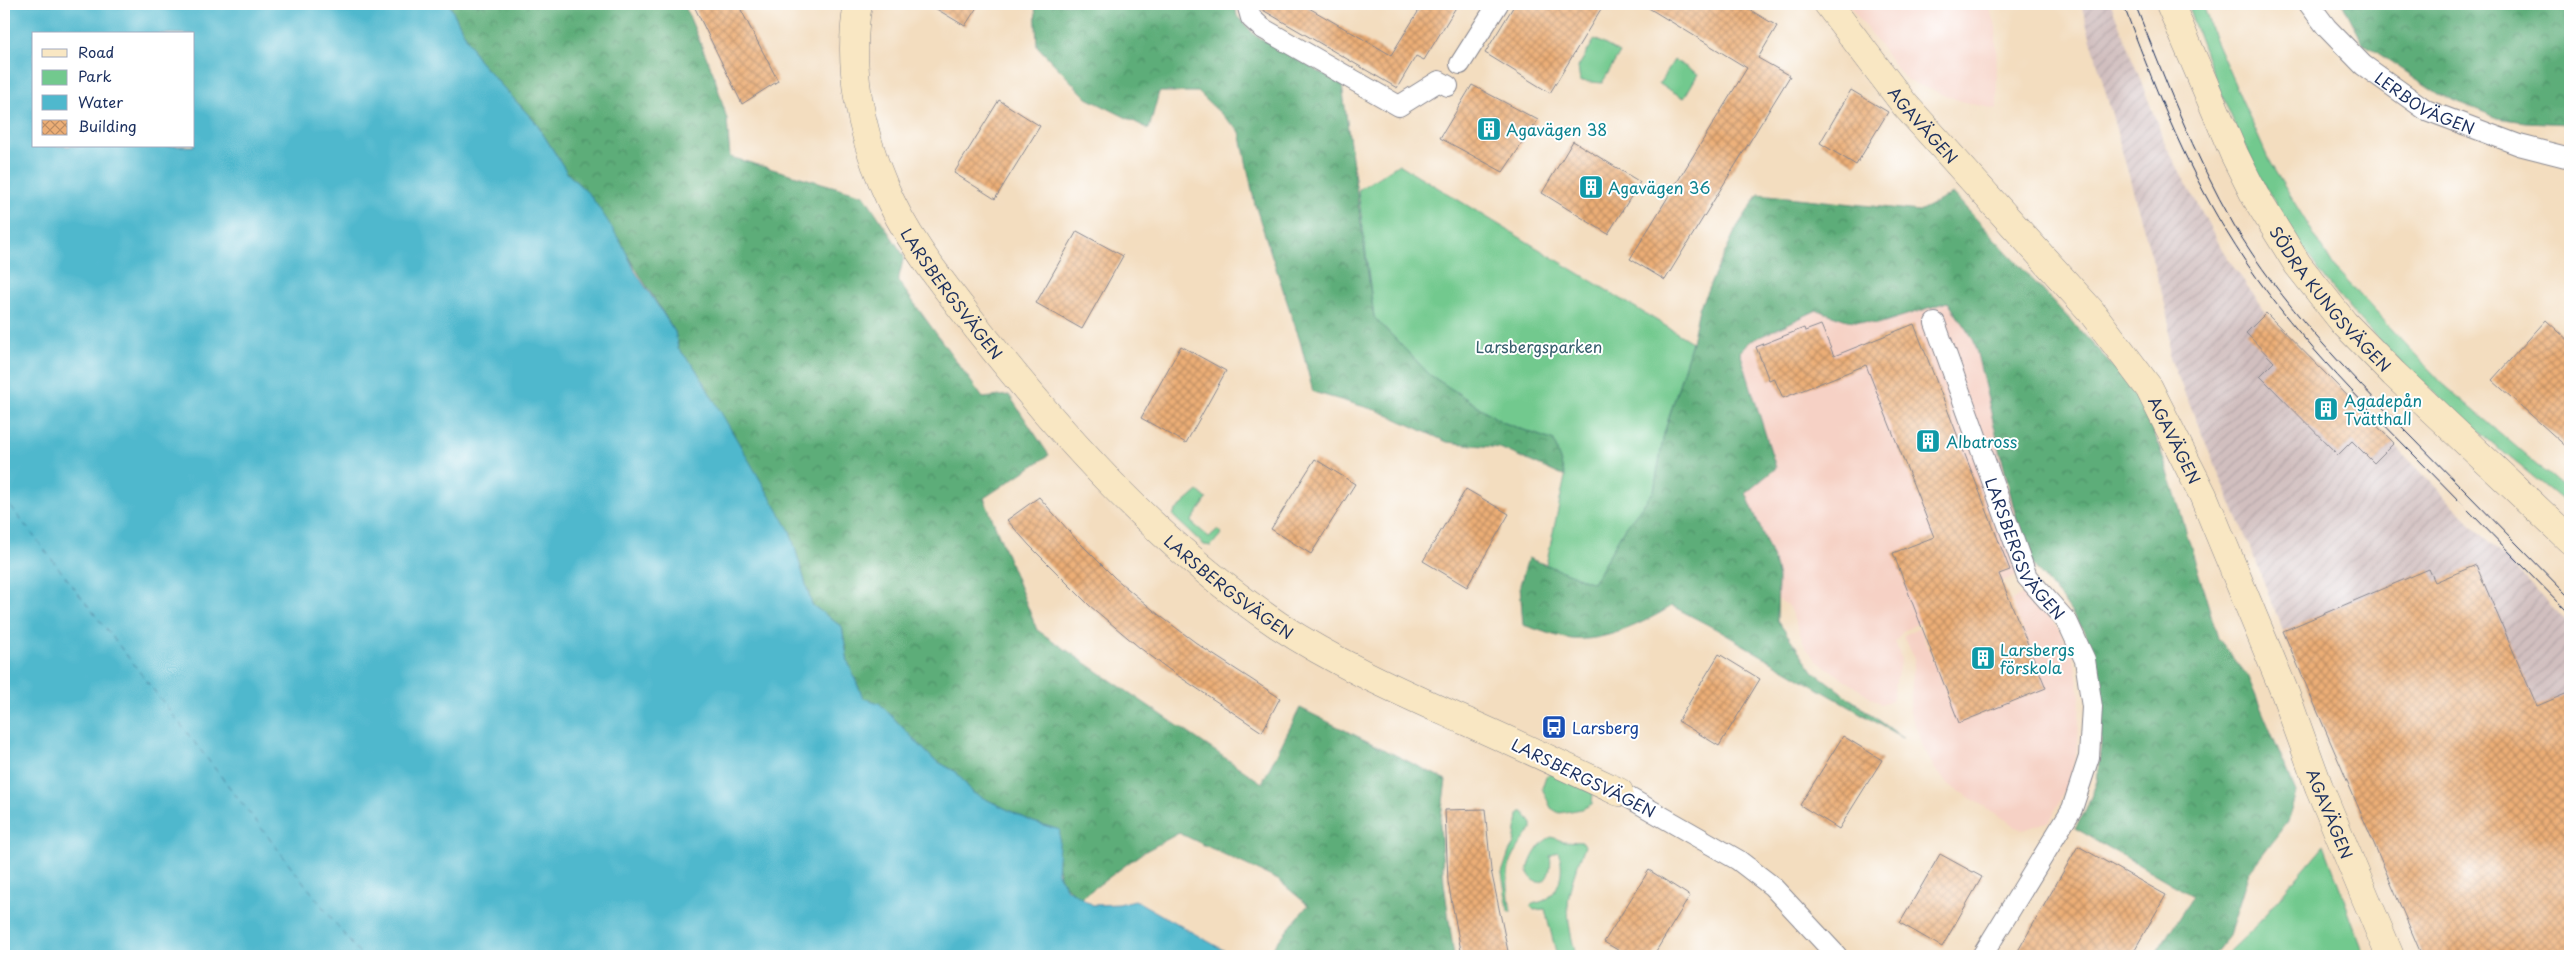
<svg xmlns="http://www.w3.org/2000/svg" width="2574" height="960" font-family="'Playpen Sans',sans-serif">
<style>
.built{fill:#f6d1c5}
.industrial{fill:url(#industrial-furrows)}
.green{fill:#72c98e;stroke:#467c76}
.forest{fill:url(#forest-crowns);stroke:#3c6e6c}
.water{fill:#4fb8cd;stroke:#357496;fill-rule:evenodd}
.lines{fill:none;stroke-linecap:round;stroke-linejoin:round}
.ferry{stroke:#2d5f85;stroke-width:1;stroke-dasharray:6 5;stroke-linecap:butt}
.building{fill:url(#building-cross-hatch)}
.street-casing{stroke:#87868e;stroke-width:22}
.secondary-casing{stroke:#87868e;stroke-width:29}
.street{stroke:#fff;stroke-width:20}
.secondary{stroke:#f9e7c3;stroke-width:28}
.tram{stroke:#1b2f5e;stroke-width:1}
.labels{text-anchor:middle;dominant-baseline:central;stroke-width:4;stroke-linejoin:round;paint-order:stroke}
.street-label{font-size:16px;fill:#1b2f5e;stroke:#fff}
.culture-label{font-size:16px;fill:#0d838f;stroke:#fff;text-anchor:start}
.park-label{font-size:16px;fill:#355d6c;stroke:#fff}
.transit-label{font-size:16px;fill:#164399;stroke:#fff;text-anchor:start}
</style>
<defs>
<pattern id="industrial-furrows" width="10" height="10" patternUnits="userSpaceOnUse" patternTransform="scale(1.25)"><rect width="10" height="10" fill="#d1bfbf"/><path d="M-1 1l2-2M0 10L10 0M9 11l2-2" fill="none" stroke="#b3a4a7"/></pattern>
<pattern id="forest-crowns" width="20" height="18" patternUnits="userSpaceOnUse" patternTransform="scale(1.25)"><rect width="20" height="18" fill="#5dad79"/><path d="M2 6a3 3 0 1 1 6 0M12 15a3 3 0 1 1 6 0" fill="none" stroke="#4c8d66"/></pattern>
<pattern id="building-cross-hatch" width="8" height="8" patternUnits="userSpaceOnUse" patternTransform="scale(1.25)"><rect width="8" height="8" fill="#ecae76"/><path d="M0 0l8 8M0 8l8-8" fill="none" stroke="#be8e64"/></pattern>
</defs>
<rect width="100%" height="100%" fill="#fff"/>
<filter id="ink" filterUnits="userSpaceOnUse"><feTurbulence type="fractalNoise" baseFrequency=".02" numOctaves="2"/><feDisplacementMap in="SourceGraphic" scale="10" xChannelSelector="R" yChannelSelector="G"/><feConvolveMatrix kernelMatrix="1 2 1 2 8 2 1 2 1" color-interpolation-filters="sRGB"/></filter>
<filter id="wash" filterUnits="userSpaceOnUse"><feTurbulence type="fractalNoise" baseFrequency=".0096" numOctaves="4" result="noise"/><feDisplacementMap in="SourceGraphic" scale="20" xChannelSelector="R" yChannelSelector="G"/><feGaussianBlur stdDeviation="1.12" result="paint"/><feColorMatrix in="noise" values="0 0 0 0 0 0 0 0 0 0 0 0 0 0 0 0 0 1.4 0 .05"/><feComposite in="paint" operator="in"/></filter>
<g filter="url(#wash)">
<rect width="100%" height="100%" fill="#f3ddbf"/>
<g class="built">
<path d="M 1848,4 L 1987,4 L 1996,26 L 1997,109 L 1966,103 L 1906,80 Z"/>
<path d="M 1948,302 L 1974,341 L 2019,530 L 2034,566 L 1903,631 L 1895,642 L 1901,658 L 1892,700 L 1881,704 L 1817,661 L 1806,648 L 1788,605 L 1777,599 L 1778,578 L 1774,561 L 1746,493 L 1740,352 L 1749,342 L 1817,310 L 1847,320 L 1878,324 Z"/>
<path d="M 2027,593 L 2057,626 L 2073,653 L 2080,696 L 2078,744 L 2070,780 L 2050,821 L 2022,830 L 1948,784 L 1935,769 L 1924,749 L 1910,711 L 1914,659 L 1904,635 L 1920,628 L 1959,723 L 2046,688 L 2011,600 Z"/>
</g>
<path class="industrial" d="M 2081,4 L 2111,4 L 2166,146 L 2223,251 L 2266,313 L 2570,625 L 2570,956 L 2422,956 L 2283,631 L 2256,562 L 2169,356 L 2169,319 Z"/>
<g class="green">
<path d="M 2187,4 L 2203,4 L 2213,35 L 2270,163 L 2334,267 L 2442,383 L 2570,493 L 2570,507 C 2481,433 2384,360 2315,265 C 2258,187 2219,94 2187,4 Z"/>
<path d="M 1595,39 L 1620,53 L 1602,83 L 1580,81 L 1578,67 Z"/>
<path d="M 1674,60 L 1698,74 L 1684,98 L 1659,84 Z"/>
<path d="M 1399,164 L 1692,342 L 1664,434 L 1654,491 L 1624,529 L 1593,583 L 1546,565 L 1565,477 L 1554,441 L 1502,422 L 1430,375 L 1374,317 L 1358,190 Z"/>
<path d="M 1198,491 L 1207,499 L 1191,522 L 1209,537 L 1218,529 L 1222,533 L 1211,546 L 1204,545 L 1173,516 L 1175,511 Z"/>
<path d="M 1551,773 L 1593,793 L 1592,804 L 1582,809 L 1559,813 L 1551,808 L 1542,788 L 1546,776 Z"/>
<path d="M 1520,812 L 1524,812 L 1532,824 L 1532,829 C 1505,863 1505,870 1511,912 L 1508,911 L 1502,873 L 1509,852 L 1514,844 L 1518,815 Z"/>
<path d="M 1552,837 L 1562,841 L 1583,842 L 1585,846 C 1566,894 1563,905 1576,956 L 1557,956 L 1545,909 L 1534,910 L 1530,906 C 1534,902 1540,903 1545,900 C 1561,891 1565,867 1558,852 L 1550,856 C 1554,873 1541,895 1528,873 C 1528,862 1540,840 1552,837 Z"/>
<path d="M 2324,845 L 2365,956 L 2225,956 L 2251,931 Z"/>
</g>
<g class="forest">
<path d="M 449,4 L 684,4 L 714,75 L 727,119 L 730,157 L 864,195 L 904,256 L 898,281 L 983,398 L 1009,395 L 1049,455 L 984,498 L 1037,630 L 1262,783 L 1300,708 L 1446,780 L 1440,824 L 1444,883 L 1454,956 L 1266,956 L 1308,905 L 1278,880 L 1179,833 L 1142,853 L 1081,898 C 1050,879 1058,861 1059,830 L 1033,822 L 973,793 L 956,772 L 933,759 L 879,703 L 863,698 L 848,662 L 842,627 L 812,605 L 801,569 L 695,368 L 678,348 L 675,332 L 590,195 L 568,174 L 536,123 L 478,60 Z"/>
<path d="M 1035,4 L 1235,4 L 1237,16 L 1256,36 L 1342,85 L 1374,317 L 1430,375 L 1502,422 L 1554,441 L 1565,477 L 1500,448 L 1447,442 L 1379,411 L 1313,392 L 1300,341 L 1255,205 L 1240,132 L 1198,92 L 1159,92 L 1149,129 L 1087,98 L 1037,46 Z"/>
<path d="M 2343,4 L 2570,4 L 2570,124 L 2525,122 L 2498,118 L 2439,94 L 2363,43 Z"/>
<path d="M 1759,194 L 1919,211 L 1953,194 L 2142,397 L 2173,487 L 2218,638 L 2247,675 L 2296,792 L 2288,821 L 2249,872 L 2229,936 L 2213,956 L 2154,956 L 2193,896 L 2075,828 L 2086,810 L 2097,781 L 2101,743 L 2101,700 L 2098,669 L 2084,631 L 2064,602 L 2034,566 L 2019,530 L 1974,341 L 1948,302 L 1878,324 L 1847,320 L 1817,310 L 1749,342 L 1740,352 L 1776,468 L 1746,493 L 1774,561 L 1778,578 L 1777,620 L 1814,672 L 1903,738 L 1716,629 L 1672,606 C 1644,623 1605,642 1572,639 C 1556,637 1539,630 1523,625 L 1520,585 L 1528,558 L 1593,583 L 1624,529 L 1654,491 L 1664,434 L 1692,342 L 1699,308 L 1737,227 Z"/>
</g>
<path class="water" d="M 4,4 L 449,4 L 478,60 L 536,123 L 568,174 L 590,195 L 607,220 L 623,246 L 635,271 L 675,332 L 678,348 L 695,368 L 790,531 L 812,605 L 842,627 L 848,662 L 863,698 L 879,703 L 933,759 L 956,772 L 973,793 L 1033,822 L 1060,830 L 1057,872 L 1067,889 L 1093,905 L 1119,904 L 1135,900 L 1234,956 L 4,956 ZM 34,34 L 194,34 L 194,146 L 34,146 Z"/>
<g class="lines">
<path class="ferry" d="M 4,498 L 361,956"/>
</g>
<g id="blocks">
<g class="building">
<path d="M 693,4 L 738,4 L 778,81 L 742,104 Z"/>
<path d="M 928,4 L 979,4 L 965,26 Z"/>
<path d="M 1259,4 L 1302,4 L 1391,55 L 1423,4 L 1458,4 L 1424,60 L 1416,56 L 1397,88 L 1261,9 Z"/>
<path d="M 1515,4 L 1604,4 L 1550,93 L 1485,53 Z"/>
<path d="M 1642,4 L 1740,4 L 1777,26 L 1758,58 L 1790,76 L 1665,280 L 1630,259 L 1747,68 Z"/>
<path d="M 1472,85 L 1538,120 L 1503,172 L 1440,138 Z"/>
<path d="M 1851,90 L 1888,112 L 1856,165 L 1820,143 Z"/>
<path d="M 999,100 L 1040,126 L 995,199 L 954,173 Z"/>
<path d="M 1573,141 L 1640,182 L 1608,234 L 1542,193 Z"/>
<path d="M 1077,231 L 1123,256 L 1082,329 L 1036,303 Z"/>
<path d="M 2266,313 L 2394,443 L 2374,463 L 2352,441 L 2338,455 L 2260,376 L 2274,362 L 2246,333 Z"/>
<path d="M 2546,320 L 2570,342 L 2570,450 L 2492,380 Z"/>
<path d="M 1914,324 L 2010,570 L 1999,574 L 2046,688 L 1959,723 L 1893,553 L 1934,537 L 1866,365 L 1783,398 L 1774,378 L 1769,380 L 1756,347 L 1804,328 L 1805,331 L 1821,325 L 1834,356 Z"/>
<path d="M 1181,346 L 1226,371 L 1186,443 L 1141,418 Z"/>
<path d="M 1315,459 L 1355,484 L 1311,554 L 1271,529 Z"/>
<path d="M 1466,489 L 1509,514 L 1467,587 L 1423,561 Z"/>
<path d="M 1039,497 L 1076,539 L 1115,578 L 1159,615 L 1203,648 L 1280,698 L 1262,732 L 1171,671 L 1140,648 L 1090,606 L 1029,545 L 1007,520 Z"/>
<path d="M 2476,565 L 2537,706 L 2570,692 L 2570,956 L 2422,956 L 2283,631 L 2429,569 L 2435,582 Z"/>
<path d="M 1719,654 L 1760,679 L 1719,746 L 1678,721 Z"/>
<path d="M 1843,736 L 1882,760 L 1839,829 L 1800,805 Z"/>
<path d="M 1485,809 L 1491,870 L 1509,956 L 1462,956 L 1448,882 L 1445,810 Z"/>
<path d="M 2078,846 L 2166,895 L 2131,956 L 2015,956 Z"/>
<path d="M 1940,854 L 1982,877 L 1942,947 L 1900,923 Z"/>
<path d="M 1649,870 L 1690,896 L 1653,956 L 1628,956 L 1604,942 Z"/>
</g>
</g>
</g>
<g filter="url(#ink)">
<use href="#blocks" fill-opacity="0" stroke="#87868e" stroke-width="1"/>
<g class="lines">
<defs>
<g id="street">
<path d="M 1247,4 L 1251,18 L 1262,28 L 1399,106 L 1439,81 L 1448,86"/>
<path id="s1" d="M 2309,4 L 2327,28 L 2363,65 L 2426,110 L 2519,145 L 2570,158"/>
<path d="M 1460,64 L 1498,4"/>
<path id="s2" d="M 1935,323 L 2027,577 L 2068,623 L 2085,660 L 2092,707 L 2089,757 L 2072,809 L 1982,956"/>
<path d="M 1619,792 L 1738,860 L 1772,886 L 1837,956"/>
</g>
<g id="secondary">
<path id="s3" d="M 858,4 C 847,63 860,131 884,186 C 906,240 945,286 980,332 C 1067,442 1161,546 1278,625 C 1337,664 1401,692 1465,721 C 1517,744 1568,768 1619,792"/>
<path id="s4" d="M 1828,4 L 1905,105 L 2090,310 L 2149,388 L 2203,495 L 2285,693 L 2319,787 L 2390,956"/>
<path id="s5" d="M 2170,4 L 2234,154 L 2255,196 L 2298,265 L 2344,323 L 2394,374 L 2570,540"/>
</g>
</defs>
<use href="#street" class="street-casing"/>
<use href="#secondary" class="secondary-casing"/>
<use href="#street" class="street"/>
<use href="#secondary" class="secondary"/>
<g class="tram">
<path d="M 2123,4 C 2153,82 2182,159 2226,231 C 2277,316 2345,385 2414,455 C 2466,508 2518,561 2570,614"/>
<path d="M 2135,4 C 2165,79 2193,154 2234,225 C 2281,304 2346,371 2411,436 C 2464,490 2517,544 2570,598"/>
</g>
</g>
</g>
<defs>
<symbol id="building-square" viewBox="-11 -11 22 22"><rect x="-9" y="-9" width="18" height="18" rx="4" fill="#0f9aa8" stroke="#fff"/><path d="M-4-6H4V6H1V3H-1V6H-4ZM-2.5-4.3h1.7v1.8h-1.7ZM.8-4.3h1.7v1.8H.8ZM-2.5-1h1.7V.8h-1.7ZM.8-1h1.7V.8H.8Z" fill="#fff"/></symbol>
<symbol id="bus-square" viewBox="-11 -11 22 22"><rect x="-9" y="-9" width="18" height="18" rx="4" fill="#1a4fb4" stroke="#fff"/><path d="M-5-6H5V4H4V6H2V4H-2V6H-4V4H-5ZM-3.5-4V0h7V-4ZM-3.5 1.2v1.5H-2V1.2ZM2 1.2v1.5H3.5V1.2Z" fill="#fff"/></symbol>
</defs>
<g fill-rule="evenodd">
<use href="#building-square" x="1475" y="115" width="28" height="28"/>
<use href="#building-square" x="1577" y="173" width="28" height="28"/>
<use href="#building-square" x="2312" y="395" width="28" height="28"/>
<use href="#building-square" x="1914" y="427" width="28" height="28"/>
<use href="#building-square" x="1969" y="644" width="28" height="28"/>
<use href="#bus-square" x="1540" y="713" width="28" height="28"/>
</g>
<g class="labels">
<g class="street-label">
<text stroke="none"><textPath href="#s1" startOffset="155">LERBOVÄGEN</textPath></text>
<text stroke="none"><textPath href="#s4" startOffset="154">AGAVÄGEN</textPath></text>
<text stroke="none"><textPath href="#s3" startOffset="314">LARSBERGSVÄGEN</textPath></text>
<text stroke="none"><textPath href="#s5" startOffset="338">SÖDRA KUNGSVÄGEN</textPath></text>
<text stroke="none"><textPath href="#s4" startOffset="559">AGAVÄGEN</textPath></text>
<text stroke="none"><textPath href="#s2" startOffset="244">LARSBERGSVÄGEN</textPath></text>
<text stroke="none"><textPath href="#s3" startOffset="719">LARSBERGSVÄGEN</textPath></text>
<text transform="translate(1584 777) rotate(26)">LARSBERGSVÄGEN</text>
<text stroke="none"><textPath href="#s4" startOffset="964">AGAVÄGEN</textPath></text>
</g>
<g class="culture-label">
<text x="1506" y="129">Agavägen 38</text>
<text x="1608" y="187">Agavägen 36</text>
<text x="2344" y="400">Agadepån<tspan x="2344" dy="18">Tvätthall</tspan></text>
<text x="1946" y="441">Albatross</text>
<text x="2000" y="649">Larsbergs<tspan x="2000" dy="18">förskola</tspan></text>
</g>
<g class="park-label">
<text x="1539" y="346">Larsbergsparken</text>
</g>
<g class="transit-label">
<text x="1572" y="727">Larsberg</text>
</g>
</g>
<rect width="2574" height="960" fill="none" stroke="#fff" stroke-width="20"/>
<rect x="32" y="32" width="162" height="115" fill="#ffffff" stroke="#a4acbf"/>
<rect x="42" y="49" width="25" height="8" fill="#f9e7c3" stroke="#a4acbf"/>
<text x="78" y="58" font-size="15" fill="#1b2f5e">Road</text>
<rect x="42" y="70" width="25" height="15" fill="#72c98e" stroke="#a4acbf"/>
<text x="78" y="82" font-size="15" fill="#1b2f5e">Park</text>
<rect x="42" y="95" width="25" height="15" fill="#4fb8cd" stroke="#a4acbf"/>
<text x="78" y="108" font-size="15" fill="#1b2f5e">Water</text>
<rect x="42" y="120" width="25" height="15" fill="url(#building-cross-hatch)" stroke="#a4acbf"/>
<text x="78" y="132" font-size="15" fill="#1b2f5e">Building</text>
</svg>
